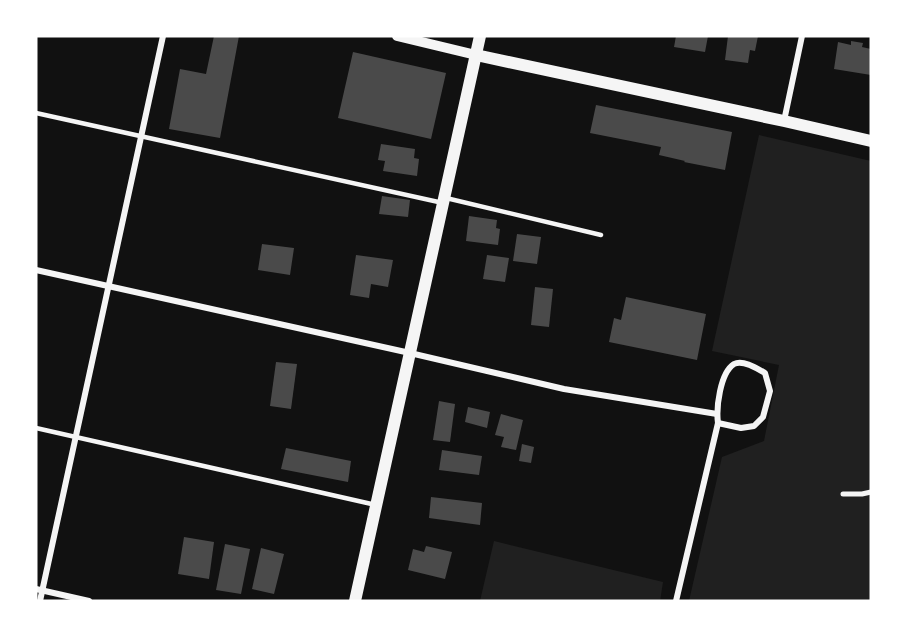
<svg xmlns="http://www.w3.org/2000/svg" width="907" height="637" font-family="Inter,sans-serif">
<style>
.green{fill:#202020}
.building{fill:#4a4a4a}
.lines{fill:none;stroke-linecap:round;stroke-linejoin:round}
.service{stroke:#f5f5f5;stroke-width:4.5}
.pedestrian{stroke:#f5f5f5;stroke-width:5}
.minor{stroke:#f5f5f5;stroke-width:6}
.tertiary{stroke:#f5f5f5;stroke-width:10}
.secondary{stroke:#f5f5f5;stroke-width:12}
</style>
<rect width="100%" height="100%" fill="#111"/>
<g class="green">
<path d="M 759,135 L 871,161 L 871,601 L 689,601 L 722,457 L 764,441 L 779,365 L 712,351 Z"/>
<path d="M 494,541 L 663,582 L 660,601 L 480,601 Z"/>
</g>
<g class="building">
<path d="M 214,36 L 239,36 L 220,138 L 169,129 L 180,69 L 206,74 Z"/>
<path d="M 676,36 L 708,36 L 705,52 L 674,47 Z"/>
<path d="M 728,36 L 758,36 L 755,51 L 750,50 L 748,63 L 725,60 Z"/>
<path d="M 851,41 L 863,43 L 862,47 L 871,49 L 871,75 L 834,69 L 838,42 L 851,45 Z"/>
<path d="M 353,52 L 446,73 L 431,139 L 338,118 Z"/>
<path d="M 596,105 L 732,132 L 725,170 L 684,162 L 685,161 L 659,155 L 661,147 L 590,133 Z"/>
<path d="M 381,144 L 415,149 L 414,158 L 419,159 L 417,176 L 383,171 L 385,161 L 378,160 Z"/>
<path d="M 382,196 L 410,200 L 408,217 L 379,214 Z"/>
<path d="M 469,216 L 497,220 L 496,228 L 500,229 L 498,245 L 466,241 Z"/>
<path d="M 517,234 L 541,237 L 537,264 L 513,261 Z"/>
<path d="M 262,244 L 294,248 L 290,275 L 258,270 Z"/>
<path d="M 356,255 L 393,260 L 388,287 L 371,284 L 369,298 L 350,295 Z"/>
<path d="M 487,255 L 509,258 L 505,282 L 483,279 Z"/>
<path d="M 535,287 L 553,289 L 549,327 L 531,325 Z"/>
<path d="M 626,297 L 706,314 L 697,360 L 609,342 L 614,318 L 621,320 Z"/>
<path d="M 276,362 L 297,364 L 291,409 L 270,406 Z"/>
<path d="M 439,401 L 455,404 L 450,442 L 433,440 Z"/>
<path d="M 468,407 L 490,412 L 487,428 L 465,422 Z"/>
<path d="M 501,414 L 523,420 L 516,450 L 501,447 L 504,437 L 495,435 Z"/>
<path d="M 522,444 L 534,447 L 531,463 L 519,461 Z"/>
<path d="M 286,448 L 351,461 L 348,482 L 281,469 Z"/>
<path d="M 442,450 L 482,456 L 479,475 L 439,470 Z"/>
<path d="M 431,497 L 482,503 L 480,525 L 429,518 Z"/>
<path d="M 184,537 L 214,542 L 209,579 L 178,574 Z"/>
<path d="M 225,544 L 250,549 L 241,594 L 216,590 Z"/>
<path d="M 426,546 L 452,552 L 445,579 L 408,570 L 413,549 L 424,552 Z"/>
<path d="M 261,548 L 284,554 L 274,594 L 252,589 Z"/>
</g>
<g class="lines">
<g class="service">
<path d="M 36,113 L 443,203"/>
<path d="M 446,198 L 601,235"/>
<path d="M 36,428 L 376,505"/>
</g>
<path class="pedestrian" d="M 843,494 L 862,494 L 871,492"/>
<g class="minor">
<path d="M 784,121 L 802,36"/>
<path d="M 36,270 L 410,353 L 564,389 L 717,414"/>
<path d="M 36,589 L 89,601"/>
<path d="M 40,601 L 163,36"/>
<path d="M 676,601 L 718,423 C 716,408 720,373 734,364 C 743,359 758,369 765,373 L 770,391 L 763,417 L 754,426 L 741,428 L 718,423"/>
</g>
<path class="tertiary" d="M 397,36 L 476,55"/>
<g class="secondary">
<path d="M 476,55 L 784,121 L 871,141"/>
<path d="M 355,601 L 480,36"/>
</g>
</g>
<rect width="907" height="637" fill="none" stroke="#ffffff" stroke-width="75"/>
</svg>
